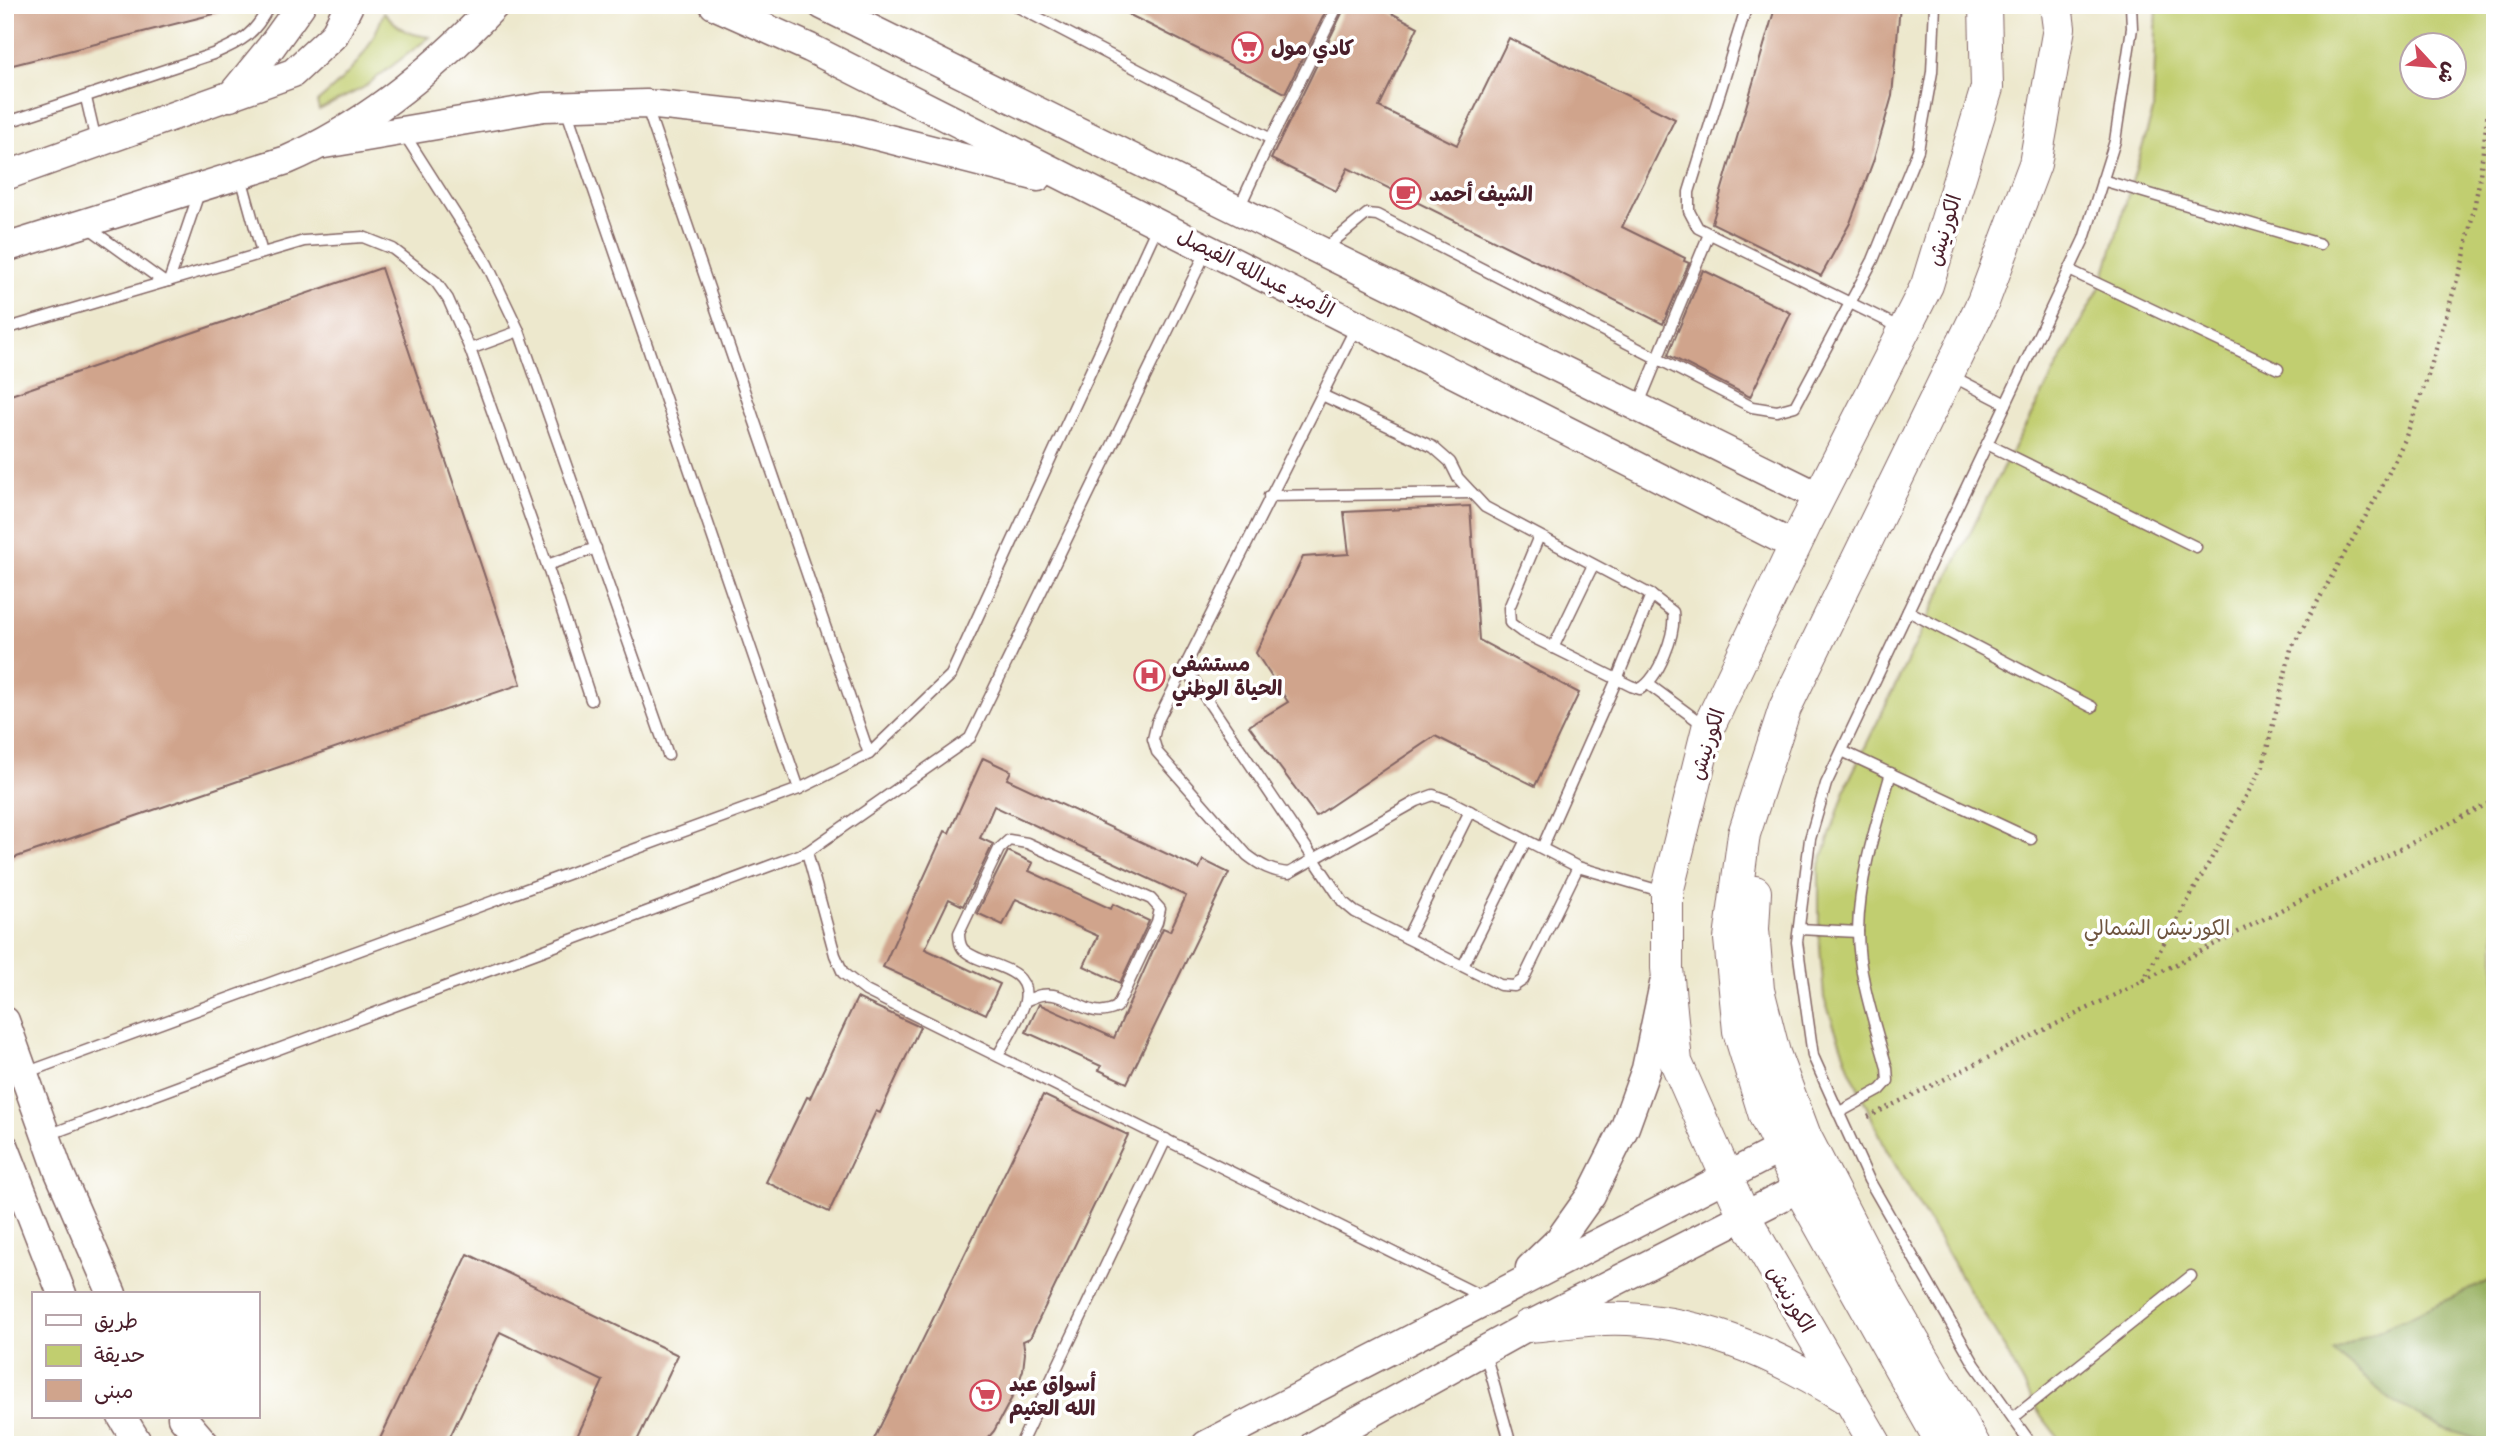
<svg xmlns="http://www.w3.org/2000/svg" width="2500" height="1450" font-family="Sriracha,'Playpen Sans Arabic',sans-serif">
<style>
.green{fill:#c1ce6f;stroke:#86764d;stroke-width:2;fill-rule:evenodd}
.forest{fill:#98b162;stroke:#716846;stroke-width:2}
.building{fill:#d0a48c}
.lines{fill:none;stroke-linecap:round;stroke-linejoin:round}
.service-casing{stroke:#836564;stroke-width:13}
.tertiary-casing{stroke:#836564;stroke-width:31}
.secondary-casing{stroke:#836564;stroke-width:34}
.path{stroke:#836564;stroke-width:4.5;stroke-dasharray:2 5;stroke-linecap:butt}
.service{stroke:#fff;stroke-width:10}
.tertiary{stroke:#fff;stroke-width:28}
.secondary{stroke:#fff;stroke-width:32}
.labels{text-anchor:middle;dominant-baseline:central;stroke-width:7;stroke-linejoin:round;paint-order:stroke}
.poi-label{font-size:21px;font-weight:bold;fill:#4a1f2b;stroke:#fff;text-anchor:start}
.street-label{font-size:21px;fill:#4a1f2b;stroke:#fff}
.park-label{font-size:21px;fill:#6e543f;stroke:#fff}
</style>
<rect width="100%" height="100%" fill="#fff"/>
<filter id="ink" filterUnits="userSpaceOnUse"><feTurbulence type="fractalNoise" baseFrequency=".0143" numOctaves="2"/><feDisplacementMap in="SourceGraphic" scale="14" xChannelSelector="R" yChannelSelector="G"/><feConvolveMatrix kernelMatrix="1 2 1 2 8 2 1 2 1" color-interpolation-filters="sRGB"/></filter>
<filter id="wash" filterUnits="userSpaceOnUse"><feTurbulence type="fractalNoise" baseFrequency=".00686" numOctaves="4" result="noise"/><feDisplacementMap in="SourceGraphic" scale="28" xChannelSelector="R" yChannelSelector="G"/><feGaussianBlur stdDeviation="1.57" result="paint"/><feColorMatrix in="noise" values="0 0 0 0 0 0 0 0 0 0 0 0 0 0 0 0 0 1.4 0 .05"/><feComposite in="paint" operator="in"/></filter>
<g filter="url(#wash)">
<rect width="100%" height="100%" fill="#ede8cd"/>
<g class="green">
<path d="M 2157,5 L 2495,5 L 2495,1445 L 2064,1445 L 2039,1413 L 2002,1344 L 1967,1287 L 1886,1149 L 1850,1070 L 1824,998 L 1819,934 L 1819,868 L 1848,782 L 1987,498 L 2102,283 L 2153,111 ZM 2412,46 L 2454,46 L 2454,88 L 2412,88 Z"/>
<path d="M 384,12 C 400,30 406,34 430,37 L 363,88 L 319,110 L 317,102 C 350,75 370,52 384,12 Z"/>
</g>
<path class="forest" d="M 2495,1278 L 2495,1445 L 2442,1428 L 2392,1401 L 2333,1351 Z"/>
<g id="blocks">
<g class="building">
<path d="M 5,5 L 222,5 L 222,12 L 5,67 Z"/>
<path d="M 1110,5 L 1329,5 L 1285,93 Z"/>
<path d="M 1346,5 L 1376,5 L 1418,27 L 1379,107 L 1457,145 L 1509,38 L 1675,119 L 1622,227 L 1685,258 L 1684,261 L 1689,263 L 1663,324 L 1348,168 L 1336,191 L 1271,159 Z"/>
<path d="M 1827,5 L 1900,5 L 1892,96 L 1874,159 L 1850,223 L 1821,276 L 1712,223 L 1775,8 Z"/>
<path d="M 381,268 L 521,684 L 5,861 L 5,397 Z"/>
<path d="M 1703,270 L 1791,313 L 1750,397 L 1668,355 Z"/>
<path d="M 1470,506 L 1479,640 L 1579,693 L 1535,786 L 1435,736 L 1316,816 L 1249,726 L 1288,702 L 1256,653 L 1303,557 L 1349,554 L 1344,512 Z"/>
<path d="M 983,758 L 1011,771 L 1007,779 L 1199,869 L 1203,860 L 1229,873 L 1127,1083 L 1099,1070 L 1101,1066 L 1026,1032 L 1039,1004 L 1114,1038 L 1163,928 L 1170,931 L 1186,896 L 994,806 L 980,838 L 993,844 L 963,906 L 949,899 L 925,949 L 1000,984 L 986,1014 L 883,967 L 945,831 L 949,833 Z"/>
<path d="M 1008,851 L 1033,863 L 1029,871 L 1111,909 L 1113,904 L 1149,921 L 1120,983 L 1084,966 L 1098,936 L 1016,899 L 1003,925 L 977,913 Z"/>
<path d="M 857,998 L 920,1027 L 880,1113 L 876,1111 L 829,1212 L 766,1182 L 807,1097 L 810,1098 Z"/>
<path d="M 1043,1095 L 1128,1135 L 1030,1338 L 1023,1341 L 1025,1353 L 1023,1370 L 1016,1390 L 994,1431 L 982,1445 L 871,1445 Z"/>
<path d="M 468,1254 L 678,1355 L 635,1445 L 573,1445 L 603,1381 L 500,1332 L 446,1445 L 377,1445 Z"/>
</g>
</g>
</g>
<g filter="url(#ink)">
<use href="#blocks" fill-opacity="0" stroke="#836564" stroke-width="2"/>
<g class="lines">
<defs>
<g id="service">
<path d="M 1014,5 L 1271,139 L 1239,208"/>
<path d="M 1747,5 L 1689,192 L 1689,211 L 1698,228 L 1903,329"/>
<path d="M 86,98 L 96,141"/>
<path d="M 647,108 L 869,754"/>
<path d="M 566,109 L 799,789"/>
<path d="M 5,123 L 213,54 C 241,42 256,34 269,5"/>
<path d="M 403,132 L 487,264 L 519,331 L 668,755"/>
<path d="M 1271,139 L 1338,5"/>
<path d="M 241,177 L 262,253"/>
<path d="M 2102,180 L 2320,244"/>
<path d="M 85,225 L 164,282"/>
<path d="M 1323,250 L 1367,214 L 1377,215 L 1752,407 L 1777,411 L 1795,406 L 1873,260 L 1918,150 L 1932,72 L 1935,5"/>
<path d="M 2069,270 L 2278,369"/>
<path d="M 169,281 L 200,190"/>
<path d="M 1357,325 L 1157,722 L 1153,739 L 1157,752 L 1247,855 C 1260,865 1272,872 1289,873 L 1417,801 L 1433,795 L 1450,801 L 1578,867 L 1664,892"/>
<path d="M 5,329 L 304,241 L 363,237 L 393,249 L 436,282 L 448,299 L 470,349 L 547,565 L 591,700"/>
<path d="M 470,349 L 519,331"/>
<path d="M 1950,375 L 2006,404"/>
<path d="M 1322,395 L 1433,447 L 1450,462 L 1458,478 L 1485,507 L 1651,595 L 1673,612 C 1676,634 1659,678 1640,689 L 1631,686 L 1522,632 L 1510,623 L 1509,608 L 1539,536"/>
<path d="M 1638,406 L 1709,234"/>
<path d="M 1987,444 L 2196,547"/>
<path d="M 1269,496 L 1472,493"/>
<path d="M 547,565 L 596,548"/>
<path d="M 1908,611 L 2092,707"/>
<path d="M 1553,648 L 1593,565"/>
<path d="M 1185,667 L 1343,902 L 1355,912 L 1500,985 L 1514,986 L 1523,980 L 1578,867"/>
<path d="M 1648,684 L 1705,726"/>
<path d="M 1842,751 L 2031,839"/>
<path d="M 1542,848 L 1617,679 L 1651,595"/>
<path d="M 807,852 L 835,955 L 843,973 L 866,991 L 1485,1298"/>
<path d="M 1799,929 L 1858,932"/>
<path d="M 1407,938 L 1470,811"/>
<path d="M 1463,966 L 1526,840"/>
<path d="M 998,1056 C 1004,1043 1023,1014 1025,1001 C 1032,963 979,967 963,949 C 959,944 959,938 959,933 L 999,849 L 1009,840 L 1027,843 L 1151,899 L 1160,909 L 1157,922 L 1117,1007 C 1087,1023 1071,990 1041,995 C 1036,996 1030,999 1025,1001"/>
<path d="M 25,1073 L 799,789 L 869,754 L 951,675 L 1157,227"/>
<path d="M 1838,1113 L 1880,1090 L 1888,1081 L 1887,1068 C 1875,1024 1858,977 1858,931 C 1859,877 1876,825 1891,773"/>
<path d="M 48,1135 L 807,852 L 970,738 L 1207,250"/>
<path d="M 1485,1353 L 1511,1445"/>
<path d="M 2013,1418 L 2191,1276"/>
<path d="M 1020,1445 L 1166,1139"/>
<path d="M 2032,1445 L 1975,1365 L 1869,1180 L 1813,1056 L 1797,942 L 1810,839 L 1826,784 L 2084,239 L 2115,141 L 2132,28 L 2131,5"/>
</g>
<g id="tertiary">
<path d="M 714,5 L 810,48 L 1795,546"/>
<path d="M 822,5 L 1820,497"/>
<path d="M 230,97 L 271,47 L 301,5"/>
<path d="M 324,144 L 544,107 L 646,104 L 743,114 L 850,129 L 1038,177"/>
<path d="M 5,176 L 293,73 L 334,35 L 349,5"/>
<path d="M 5,248 L 287,160 C 366,126 436,67 495,5"/>
<path d="M 5,1021 L 59,1172 L 112,1294"/>
<path d="M 5,1148 L 62,1294"/>
<path d="M 1530,1268 L 1559,1240 L 1591,1195 L 1625,1127 L 1646,1069 L 1664,984"/>
<path d="M 122,1417 L 139,1445"/>
<path d="M 182,1417 L 206,1445"/>
<path d="M 1206,1445 L 1780,1149"/>
<path d="M 1314,1445 L 1528,1326 L 1799,1188"/>
</g>
<g id="secondary">
<path d="M 1755,892 L 1753,929 L 1758,990 L 1774,1053 L 1805,1136 L 1889,1299 L 1974,1445"/>
<path d="M 1528,1326 C 1553,1324 1579,1320 1604,1319 C 1692,1316 1773,1352 1846,1398"/>
<path d="M 1876,1445 L 1744,1216 L 1676,1062 L 1667,968 L 1667,893 L 1708,728 L 1805,525 L 1927,285 L 1987,88 L 1985,5"/>
<path d="M 1943,1445 L 1799,1188 L 1765,1116 L 1739,1031 L 1730,939 L 1744,834 L 1785,708 L 1983,302 L 2035,164 L 2059,28 L 2056,5"/>
</g>
</defs>
<use href="#service" class="service-casing"/>
<use href="#tertiary" class="tertiary-casing"/>
<use href="#secondary" class="secondary-casing"/>
<g class="path">
<path d="M 2143,981 L 2263,766 L 2291,649 L 2382,487 L 2405,439 L 2427,379 L 2464,257 L 2479,183 L 2494,63 L 2495,22"/>
<path d="M 1868,1117 L 2143,981 L 2495,800"/>
</g>
<use href="#service" class="service"/>
<use href="#tertiary" class="tertiary"/>
<use href="#secondary" class="secondary"/>
</g>
</g>
<defs>
<symbol id="supermarket-ring" viewBox="-11 -11 22 22"><circle r="9.5" fill="#fff" stroke="#d1495b" stroke-width="1.5"/><path d="M-6-5.5h2.5l.6 2H6L4.5 2H-2.5L-4.4-4H-6ZM-1.5 3.2a1.3 1.3 0 1 0 .1 0ZM3 3.2a1.3 1.3 0 1 0 .1 0Z" fill="#d1495b"/></symbol>
<symbol id="cafe-ring" viewBox="-11 -11 22 22"><circle r="9.5" fill="#fff" stroke="#d1495b" stroke-width="1.5"/><path d="M-5.5-4.5H6V0H3Q3 3.5 0 3.5H-2.5Q-5.5 3.5-5.5 0ZM3-3.2v2h1.7v-2ZM-6 4.5H4V6H-6Z" fill="#d1495b"/></symbol>
<symbol id="hospital-ring" viewBox="-11 -11 22 22"><circle r="9.5" fill="#fff" stroke="#d1495b" stroke-width="1.5"/><path d="M-5-5h3v3.5h4V-5h3V5h-3V1.5h-4V5h-3Z" fill="#d1495b"/></symbol>
</defs>
<g fill-rule="evenodd">
<use href="#supermarket-ring" x="1230" y="30" width="35" height="35"/>
<use href="#cafe-ring" x="1388" y="176" width="35" height="35"/>
<use href="#hospital-ring" x="1132" y="658" width="35" height="35"/>
<use href="#supermarket-ring" x="968" y="1378" width="35" height="35"/>
</g>
<g class="labels">
<g class="poi-label">
<text x="1271" y="48">كادي مول</text>
<text x="1429" y="194">الشيف أحمد</text>
<text x="1172" y="664">مستشفى<tspan x="1172" dy="24">الحياة الوطني</tspan></text>
<text x="1009" y="1384">أسواق عبد<tspan x="1009" dy="24">الله العثيم</tspan></text>
</g>
<g class="street-label">
<text transform="translate(1944 230) rotate(-73)">الكورنيش</text>
<text transform="translate(1256 273) rotate(27)">الأمير عبدالله الفيصل</text>
<text transform="translate(1707 744) rotate(-72)">الكورنيش</text>
<text transform="translate(1791 1299) rotate(60)">الكورنيش</text>
</g>
<g class="park-label">
<text x="2157" y="928">الكورنيش الشمالي</text>
</g>
</g>
<rect width="2500" height="1450" fill="none" stroke="#fff" stroke-width="28"/>
<rect x="32" y="1292" width="228" height="126" fill="#ffffff" stroke="#b7a5aa" stroke-width="2"/>
<rect x="46" y="1315" width="35" height="10" fill="#ffffff" stroke="#b7a5aa" stroke-width="2"/>
<text x="94" y="1328" font-size="21" fill="#4a1f2b">طريق</text>
<rect x="46" y="1345" width="35" height="21" fill="#c1ce6f" stroke="#b7a5aa" stroke-width="2"/>
<text x="94" y="1362" font-size="21" fill="#4a1f2b">حديقة</text>
<rect x="46" y="1380" width="35" height="21" fill="#d0a48c" stroke="#b7a5aa" stroke-width="2"/>
<text x="94" y="1398" font-size="21" fill="#4a1f2b">مبنى</text>
<g transform="translate(2433 66) rotate(116)"><circle r="33" fill="#ffffff" stroke="#b7a5aa" stroke-width="2"/>
<path d="M0-5L12 26L0 18L-12 26Z" fill="#d1495b"/>
<text y="-10" font-size="19" font-weight="bold" text-anchor="middle" fill="#4a1f2b">ش</text>
</g>
</svg>
